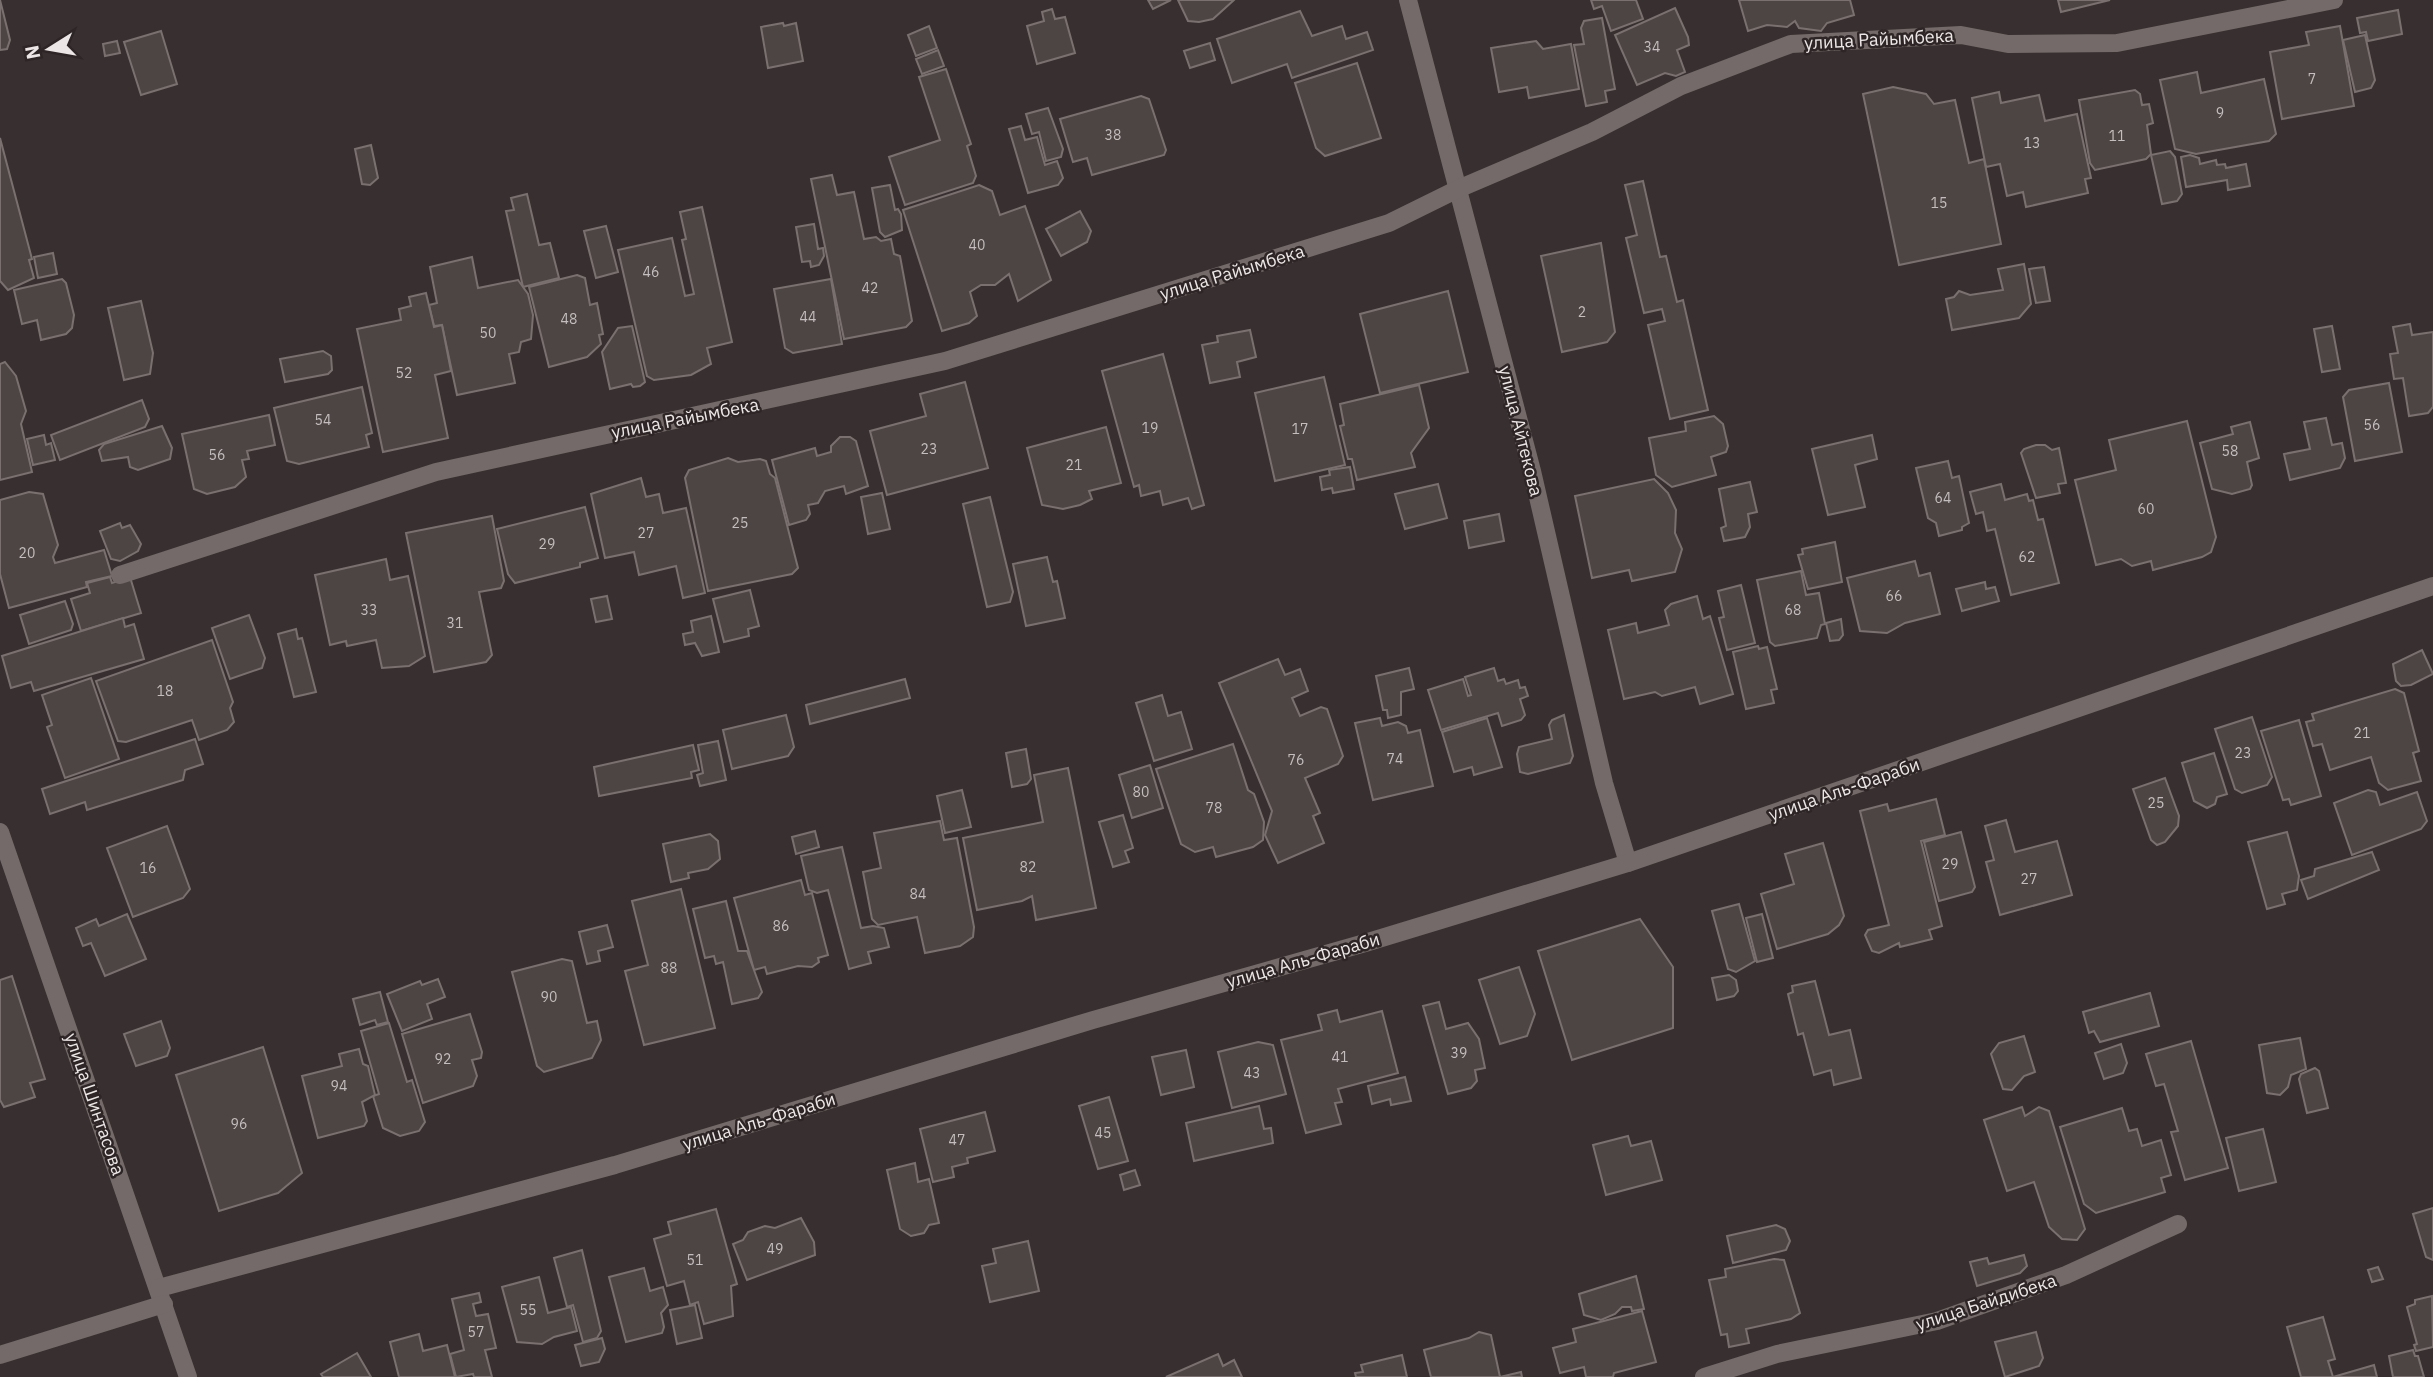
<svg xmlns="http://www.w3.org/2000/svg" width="2433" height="1377" font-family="'IBM Plex Sans',sans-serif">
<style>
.building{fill:#4d4544;stroke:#79706f;stroke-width:2}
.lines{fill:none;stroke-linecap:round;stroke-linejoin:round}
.street{stroke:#746a6a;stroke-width:18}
.labels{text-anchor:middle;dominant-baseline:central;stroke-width:5;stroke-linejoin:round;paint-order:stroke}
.number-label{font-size:14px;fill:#c4bebe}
.street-label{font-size:18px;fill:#ece7e6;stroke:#2e2626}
</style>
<rect width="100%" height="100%" fill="#383030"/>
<g class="building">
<path d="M 0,0 L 10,40 L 7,49 L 0,50 Z"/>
<path d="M 1148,0 L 1171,0 L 1153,9 Z"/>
<path d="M 1178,0 L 1234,0 L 1213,19 L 1199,22 L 1188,21 Z"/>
<path d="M 1591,0 L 1636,0 L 1643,19 L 1611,31 L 1602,6 L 1594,9 Z"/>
<path d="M 1739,0 L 1850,0 L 1854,15 L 1827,23 L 1821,31 L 1799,28 L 1795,21 L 1787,27 L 1767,25 L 1748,31 Z"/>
<path d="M 2058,0 L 2110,0 L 2061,12 Z"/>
<path d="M 1675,8 L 1688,37 L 1689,45 L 1677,50 L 1685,72 L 1676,76 L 1665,73 L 1637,85 L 1615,35 Z"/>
<path d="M 1052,9 L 1055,19 L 1065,17 L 1075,53 L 1037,64 L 1027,26 L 1044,21 L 1042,12 Z"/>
<path d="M 2398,10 L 2402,34 L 2368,41 L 2366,32 L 2360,33 L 2357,18 Z"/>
<path d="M 1300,11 L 1312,36 L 1342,26 L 1346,39 L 1367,32 L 1373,50 L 1292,78 L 1287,64 L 1232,83 L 1217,39 Z"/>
<path d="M 1602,18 L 1615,89 L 1605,91 L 1607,102 L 1586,106 L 1574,45 L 1584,44 L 1581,28 L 1584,21 Z"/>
<path d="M 783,23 L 784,26 L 796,23 L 803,61 L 768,68 L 761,27 Z"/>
<path d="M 929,26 L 937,48 L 916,56 L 908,35 Z"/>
<path d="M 2340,26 L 2354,106 L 2282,119 L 2270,52 L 2309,45 L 2306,32 Z"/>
<path d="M 161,31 L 177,84 L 141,95 L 124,42 Z"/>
<path d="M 2365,35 L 2375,80 L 2371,88 L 2355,92 L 2343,40 Z"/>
<path d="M 117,41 L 120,53 L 105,56 L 103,44 Z"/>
<path d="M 1536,41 L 1543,49 L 1571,44 L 1579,89 L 1529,98 L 1527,87 L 1499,92 L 1491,48 Z"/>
<path d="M 1210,43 L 1215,60 L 1190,68 L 1184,51 Z"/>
<path d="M 938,50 L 944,66 L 922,74 L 916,59 Z"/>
<path d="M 1357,63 L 1381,138 L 1325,156 L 1316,148 L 1295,83 Z"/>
<path d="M 946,69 L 971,144 L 967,146 L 976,176 L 973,183 L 905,205 L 889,157 L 940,140 L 919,77 Z"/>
<path d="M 2197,72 L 2201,93 L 2264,79 L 2276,134 L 2269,141 L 2196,154 L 2175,149 L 2160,80 Z"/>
<path d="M 1893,87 L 1926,94 L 1934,104 L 1955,100 L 1969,163 L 1984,159 L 2001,244 L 1899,265 L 1863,94 Z"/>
<path d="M 2135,90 L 2140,94 L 2142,105 L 2149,104 L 2153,123 L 2147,125 L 2151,154 L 2146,159 L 2095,170 L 2090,163 L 2079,100 Z"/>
<path d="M 1999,92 L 2001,103 L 2039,95 L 2045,121 L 2077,114 L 2091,178 L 2085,179 L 2088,193 L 2026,207 L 2023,192 L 2007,196 L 2000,164 L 1986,167 L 1972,98 Z"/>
<path d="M 1141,96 L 1149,99 L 1166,150 L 1164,155 L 1092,175 L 1087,158 L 1073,162 L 1060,119 Z"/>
<path d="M 1048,108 L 1063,149 L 1061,157 L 1046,161 L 1039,132 L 1032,134 L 1026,114 Z"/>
<path d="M 1021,126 L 1025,140 L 1037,137 L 1045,165 L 1057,161 L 1063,178 L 1058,185 L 1028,193 L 1009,129 Z"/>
<path d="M 0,138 L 32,259 L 29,260 L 34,278 L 8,290 L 0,281 Z"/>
<path d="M 371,145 L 378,178 L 370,185 L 362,184 L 355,149 Z"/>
<path d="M 2170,151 L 2175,157 L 2182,194 L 2177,201 L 2162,204 L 2151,155 Z"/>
<path d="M 2190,155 L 2199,158 L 2200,164 L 2216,160 L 2217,165 L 2225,164 L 2226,168 L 2246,164 L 2250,186 L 2228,190 L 2227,180 L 2186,187 L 2181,157 Z"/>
<path d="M 832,175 L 837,195 L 854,192 L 864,239 L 876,237 L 881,241 L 891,239 L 894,254 L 900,256 L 912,321 L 906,327 L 844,339 L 811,179 Z"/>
<path d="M 1643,181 L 1660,257 L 1666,256 L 1677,302 L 1683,300 L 1708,410 L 1670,419 L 1648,325 L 1665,321 L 1662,309 L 1644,313 L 1626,238 L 1637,235 L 1625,185 Z"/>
<path d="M 890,185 L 895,210 L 898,209 L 901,214 L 902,230 L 885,237 L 880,232 L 872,188 Z"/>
<path d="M 979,185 L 992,191 L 1000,215 L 1025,206 L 1051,280 L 1018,301 L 1009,274 L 995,285 L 981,285 L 970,292 L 977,316 L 969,323 L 942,331 L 903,210 Z"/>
<path d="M 527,194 L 539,245 L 550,243 L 559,278 L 523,287 L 506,211 L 514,210 L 511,198 Z"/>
<path d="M 702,207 L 732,342 L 707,348 L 711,364 L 691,375 L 654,380 L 647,376 L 618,250 L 672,238 L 685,296 L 694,294 L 682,240 L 686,239 L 680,212 Z"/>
<path d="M 1080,211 L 1091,231 L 1087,242 L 1061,256 L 1046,229 Z"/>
<path d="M 814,224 L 818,249 L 823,248 L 824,256 L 819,265 L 811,267 L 810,261 L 802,262 L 796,227 Z"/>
<path d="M 606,226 L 618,272 L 596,278 L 584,231 Z"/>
<path d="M 1601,243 L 1615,332 L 1607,342 L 1562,352 L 1541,256 Z"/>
<path d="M 53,253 L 57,274 L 38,278 L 34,257 Z"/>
<path d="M 472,257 L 478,288 L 518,280 L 528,294 L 533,315 L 531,339 L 521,342 L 519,352 L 509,354 L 515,383 L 457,395 L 442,325 L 434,326 L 429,305 L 437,303 L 430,267 Z"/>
<path d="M 2024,264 L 2031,304 L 2019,318 L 1952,330 L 1946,299 L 1954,297 L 1959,291 L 1970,295 L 2003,290 L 1998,269 Z"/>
<path d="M 2044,267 L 2050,301 L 2036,303 L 2029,269 Z"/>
<path d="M 577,275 L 585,278 L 590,305 L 597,303 L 603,334 L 599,335 L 601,344 L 587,357 L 549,367 L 529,287 Z"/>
<path d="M 62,279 L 66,283 L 74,315 L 72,328 L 66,334 L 41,340 L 37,320 L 22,324 L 14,290 Z"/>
<path d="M 831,279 L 842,344 L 793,353 L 785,348 L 774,289 Z"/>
<path d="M 1448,291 L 1468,372 L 1380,393 L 1360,314 Z"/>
<path d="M 426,293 L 434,327 L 442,325 L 451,371 L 435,375 L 448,438 L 383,452 L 357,329 L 401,320 L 399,309 L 411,306 L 409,297 Z"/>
<path d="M 141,301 L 153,353 L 150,374 L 124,380 L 108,308 Z"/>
<path d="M 2410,324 L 2412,335 L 2433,332 L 2433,407 L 2428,413 L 2409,416 L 2403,378 L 2394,379 L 2390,354 L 2398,353 L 2393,327 Z"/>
<path d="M 632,326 L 645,382 L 640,386 L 633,387 L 631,384 L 610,389 L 602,352 L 618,328 Z"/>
<path d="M 2332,326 L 2340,369 L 2322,372 L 2314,329 Z"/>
<path d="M 1250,330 L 1256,357 L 1237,362 L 1240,377 L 1210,383 L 1202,345 L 1218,342 L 1217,336 Z"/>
<path d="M 323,351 L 331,356 L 332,370 L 328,374 L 285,382 L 280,359 Z"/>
<path d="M 1163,354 L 1204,505 L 1192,509 L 1188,498 L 1163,505 L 1160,491 L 1141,496 L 1139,485 L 1134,487 L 1102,371 Z"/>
<path d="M 5,362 L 16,376 L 26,411 L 21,424 L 32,472 L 0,480 L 0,364 Z"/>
<path d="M 1324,377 L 1345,465 L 1275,481 L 1255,393 Z"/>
<path d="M 965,382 L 988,468 L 887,495 L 870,431 L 926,416 L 920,394 Z"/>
<path d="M 2389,383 L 2402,452 L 2355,461 L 2343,397 L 2349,390 Z"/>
<path d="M 1419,385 L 1429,428 L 1411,453 L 1415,467 L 1357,480 L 1352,459 L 1348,459 L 1340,426 L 1344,425 L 1340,404 Z"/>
<path d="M 362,387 L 372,433 L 366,435 L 369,447 L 299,464 L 287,461 L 274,408 Z"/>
<path d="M 142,400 L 149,419 L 145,427 L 60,460 L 51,435 Z"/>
<path d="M 269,415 L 275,445 L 247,451 L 249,459 L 242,460 L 246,477 L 235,487 L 207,494 L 194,489 L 182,434 Z"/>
<path d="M 1714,416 L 1723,424 L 1728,446 L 1726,452 L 1711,457 L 1716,475 L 1672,487 L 1656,475 L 1649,438 L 1686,431 L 1685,422 Z"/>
<path d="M 2326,418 L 2332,445 L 2342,443 L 2345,458 L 2340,468 L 2290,480 L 2284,454 L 2310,449 L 2304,422 Z"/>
<path d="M 2187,421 L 2216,537 L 2211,552 L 2202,557 L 2153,570 L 2151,561 L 2132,566 L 2121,559 L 2096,565 L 2075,480 L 2116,470 L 2109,440 Z"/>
<path d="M 2250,422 L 2259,458 L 2247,462 L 2252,485 L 2250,489 L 2232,494 L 2212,489 L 2200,443 L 2233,434 L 2231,427 Z"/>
<path d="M 162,426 L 172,448 L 170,459 L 138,470 L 130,467 L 128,457 L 102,461 L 99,450 L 104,444 Z"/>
<path d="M 1106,427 L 1121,483 L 1089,491 L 1092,499 L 1080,505 L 1063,509 L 1042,505 L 1027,448 Z"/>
<path d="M 44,435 L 46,445 L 51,443 L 55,460 L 33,465 L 27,439 Z"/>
<path d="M 1872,435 L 1877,459 L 1855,465 L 1865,507 L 1828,515 L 1812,449 Z"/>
<path d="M 840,437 L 850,437 L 856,441 L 868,486 L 846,494 L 844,486 L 825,491 L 818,503 L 808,505 L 810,514 L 806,520 L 789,525 L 772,460 L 815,448 L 817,456 L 831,452 L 831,446 Z"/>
<path d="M 2036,445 L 2045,445 L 2052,450 L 2059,448 L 2066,483 L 2058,484 L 2060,493 L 2036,498 L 2021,453 L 2024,449 Z"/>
<path d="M 728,458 L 738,462 L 760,459 L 766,461 L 770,474 L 775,478 L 798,568 L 792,574 L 708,591 L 685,478 L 689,470 Z"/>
<path d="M 1948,461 L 1952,478 L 1959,476 L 1969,523 L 1962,527 L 1962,530 L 1939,536 L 1936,523 L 1928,518 L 1916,468 Z"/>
<path d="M 1350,467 L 1354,489 L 1333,493 L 1332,488 L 1322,490 L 1320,477 L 1330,475 L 1329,470 Z"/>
<path d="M 641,478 L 646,497 L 659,494 L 663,513 L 686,508 L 705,593 L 683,598 L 676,566 L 639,575 L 634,552 L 605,558 L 591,494 Z"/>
<path d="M 1654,479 L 1668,493 L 1676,510 L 1675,533 L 1682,549 L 1675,572 L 1632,581 L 1629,570 L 1592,578 L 1575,496 Z"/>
<path d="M 1750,482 L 1757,512 L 1748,514 L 1750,527 L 1745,537 L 1724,541 L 1721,528 L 1726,526 L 1719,489 Z"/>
<path d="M 1438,484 L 1447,518 L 1405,529 L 1395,494 Z"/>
<path d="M 2001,484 L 2005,500 L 2027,494 L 2029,501 L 2033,500 L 2038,520 L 2043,519 L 2059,583 L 2011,595 L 1995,529 L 1987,531 L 1983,512 L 1976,514 L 1970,492 Z"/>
<path d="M 29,492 L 43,494 L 58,545 L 53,557 L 55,563 L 104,550 L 112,576 L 86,582 L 87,587 L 9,608 L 0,574 L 0,500 Z"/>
<path d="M 882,493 L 890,529 L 868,534 L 861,497 Z"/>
<path d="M 990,497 L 1013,592 L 1010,602 L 987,607 L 963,504 Z"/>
<path d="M 585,507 L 598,558 L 580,563 L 580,567 L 515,583 L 508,574 L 497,529 Z"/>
<path d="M 1499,514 L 1504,541 L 1469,548 L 1464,521 Z"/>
<path d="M 492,516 L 504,581 L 501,588 L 479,592 L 492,655 L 486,662 L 434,672 L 406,533 Z"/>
<path d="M 120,523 L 122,528 L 130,525 L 141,544 L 138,551 L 120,561 L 111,559 L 100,531 Z"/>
<path d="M 1835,542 L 1842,582 L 1808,589 L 1798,555 L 1803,554 L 1802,549 Z"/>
<path d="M 1047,557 L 1053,582 L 1057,581 L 1065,618 L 1026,626 L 1013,564 Z"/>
<path d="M 386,559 L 390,580 L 408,576 L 425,656 L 409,666 L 382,668 L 376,640 L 347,646 L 346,641 L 330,645 L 315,575 Z"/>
<path d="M 1915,561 L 1919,576 L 1930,573 L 1940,614 L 1905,623 L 1887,633 L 1860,631 L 1847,578 Z"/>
<path d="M 1801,571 L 1806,595 L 1819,593 L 1825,624 L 1821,625 L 1817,638 L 1775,646 L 1770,642 L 1757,580 Z"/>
<path d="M 110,577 L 112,583 L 130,577 L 141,613 L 81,631 L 71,599 L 90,593 L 87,583 Z"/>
<path d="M 1985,582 L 1986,589 L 1995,587 L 1999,601 L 1962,611 L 1956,589 Z"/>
<path d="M 1741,585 L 1755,643 L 1727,650 L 1719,618 L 1724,617 L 1718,591 Z"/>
<path d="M 750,590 L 759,626 L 748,629 L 749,636 L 724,642 L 713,599 Z"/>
<path d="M 607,596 L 612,619 L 596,622 L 591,599 Z"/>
<path d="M 1697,596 L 1703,619 L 1710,616 L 1733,694 L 1700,704 L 1695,687 L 1662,696 L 1655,692 L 1624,699 L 1608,630 L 1636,623 L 1638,633 L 1669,625 L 1665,610 L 1671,604 Z"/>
<path d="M 65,601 L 73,624 L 71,630 L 29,644 L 20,615 Z"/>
<path d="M 249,615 L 265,658 L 262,668 L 230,679 L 212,628 Z"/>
<path d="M 711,616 L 719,652 L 702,656 L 695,643 L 685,645 L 683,634 L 693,632 L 691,621 Z"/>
<path d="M 123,618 L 125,627 L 134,624 L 144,659 L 34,691 L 31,682 L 11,688 L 2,656 Z"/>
<path d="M 1841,619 L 1843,635 L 1839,640 L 1830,641 L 1826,623 Z"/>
<path d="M 296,629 L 298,639 L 302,638 L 316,692 L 294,697 L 278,634 Z"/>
<path d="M 212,640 L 233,702 L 230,708 L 234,722 L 227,730 L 199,740 L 192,720 L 126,742 L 118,741 L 96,681 Z"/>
<path d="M 1758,646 L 1759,649 L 1767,647 L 1777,689 L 1771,690 L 1774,703 L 1746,709 L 1733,652 Z"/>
<path d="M 2422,650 L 2433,674 L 2411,685 L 2401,686 L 2396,681 L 2393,664 Z"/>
<path d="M 1278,659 L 1285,675 L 1300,669 L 1308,691 L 1292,698 L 1300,716 L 1321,707 L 1327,709 L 1343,756 L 1338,764 L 1305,778 L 1320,813 L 1313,816 L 1324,843 L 1278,863 L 1265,835 L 1272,811 L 1219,683 Z"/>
<path d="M 1409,668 L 1414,689 L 1401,692 L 1401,715 L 1388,718 L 1387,710 L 1383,710 L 1376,676 Z"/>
<path d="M 1494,668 L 1498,681 L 1504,679 L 1506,684 L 1518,680 L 1520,688 L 1525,687 L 1528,696 L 1520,699 L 1525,715 L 1521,720 L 1502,726 L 1498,713 L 1441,730 L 1428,690 L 1463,679 L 1468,696 L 1471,695 L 1465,677 Z"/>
<path d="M 91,678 L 119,759 L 65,778 L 47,727 L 52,725 L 42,695 Z"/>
<path d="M 905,679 L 910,698 L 810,724 L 806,705 Z"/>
<path d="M 2395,689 L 2404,693 L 2419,751 L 2413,753 L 2421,781 L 2388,790 L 2379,783 L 2371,757 L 2330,770 L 2322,744 L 2313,746 L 2306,722 L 2314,720 L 2312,714 Z"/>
<path d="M 1162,695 L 1168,716 L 1181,712 L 1192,749 L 1154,761 L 1136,703 Z"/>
<path d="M 786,715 L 794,747 L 788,756 L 732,769 L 723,730 Z"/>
<path d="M 1564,715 L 1573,756 L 1570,763 L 1528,774 L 1520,772 L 1517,754 L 1519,747 L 1552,739 L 1549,725 L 1552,720 Z"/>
<path d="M 2252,717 L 2272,777 L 2267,785 L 2242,793 L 2235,789 L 2215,729 Z"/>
<path d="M 1380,718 L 1382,726 L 1398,722 L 1406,726 L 1408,733 L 1420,730 L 1433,786 L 1373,800 L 1355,723 Z"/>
<path d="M 1487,718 L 1502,767 L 1474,775 L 1472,767 L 1454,772 L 1442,732 Z"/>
<path d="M 2299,720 L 2321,796 L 2291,805 L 2289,799 L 2283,800 L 2261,731 Z"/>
<path d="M 195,739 L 203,764 L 185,770 L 183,780 L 87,810 L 85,802 L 50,814 L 42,789 Z"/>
<path d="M 718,741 L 726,780 L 700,786 L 697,775 L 703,773 L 698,745 Z"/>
<path d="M 1233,744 L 1248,790 L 1254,794 L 1264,822 L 1263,840 L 1253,847 L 1216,857 L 1213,847 L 1195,852 L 1181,844 L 1156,769 Z"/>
<path d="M 693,745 L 699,770 L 691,772 L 692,778 L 599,796 L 594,767 Z"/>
<path d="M 1026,749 L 1031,779 L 1027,784 L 1012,787 L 1006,753 Z"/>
<path d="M 2214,753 L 2227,794 L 2217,797 L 2215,804 L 2207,808 L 2194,801 L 2182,763 Z"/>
<path d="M 1150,765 L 1163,808 L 1132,818 L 1119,775 Z"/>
<path d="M 1068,768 L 1096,908 L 1036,920 L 1032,896 L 1022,901 L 977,910 L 963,838 L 1043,822 L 1034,775 Z"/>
<path d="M 2165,778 L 2179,816 L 2178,826 L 2165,842 L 2157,845 L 2151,840 L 2133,789 Z"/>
<path d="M 962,790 L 971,827 L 945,833 L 937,796 Z"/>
<path d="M 2368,790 L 2376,792 L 2380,805 L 2417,792 L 2427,821 L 2421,829 L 2352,855 L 2334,803 Z"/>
<path d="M 1936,799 L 1945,835 L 1921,841 L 1942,926 L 1929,930 L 1932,939 L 1900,947 L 1899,943 L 1879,953 L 1872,951 L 1865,935 L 1868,930 L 1889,925 L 1860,811 L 1887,804 L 1889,811 Z"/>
<path d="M 1123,815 L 1133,848 L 1125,851 L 1129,862 L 1113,867 L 1099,822 Z"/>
<path d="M 2006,820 L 2015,852 L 2057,841 L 2072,895 L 2000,915 L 1986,862 L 1994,860 L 1985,826 Z"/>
<path d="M 940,821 L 944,840 L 957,838 L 974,927 L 973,937 L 960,946 L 925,953 L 917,917 L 878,925 L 872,919 L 863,872 L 881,868 L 874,833 Z"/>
<path d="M 167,826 L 190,889 L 183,898 L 133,917 L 107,848 Z"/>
<path d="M 815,831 L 819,847 L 796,854 L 792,837 Z"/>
<path d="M 1961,832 L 1975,887 L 1972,892 L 1939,901 L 1924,842 Z"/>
<path d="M 2287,832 L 2299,876 L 2297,890 L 2282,894 L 2285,904 L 2267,909 L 2248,842 Z"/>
<path d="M 710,834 L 718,841 L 720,859 L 708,869 L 688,873 L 689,878 L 671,882 L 663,844 Z"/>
<path d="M 1823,843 L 1844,916 L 1839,925 L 1828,934 L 1777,949 L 1761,894 L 1794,884 L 1785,854 Z"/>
<path d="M 842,847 L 861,928 L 873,926 L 884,928 L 889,947 L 868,952 L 871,963 L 849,969 L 828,890 L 817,893 L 809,890 L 801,856 Z"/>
<path d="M 2372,852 L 2379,870 L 2308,899 L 2301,880 L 2314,876 L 2315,869 Z"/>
<path d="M 801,880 L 805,895 L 812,893 L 828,955 L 818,958 L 819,962 L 812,967 L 798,966 L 767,974 L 765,967 L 754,970 L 734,898 Z"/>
<path d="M 681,889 L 715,1028 L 644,1045 L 625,971 L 648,965 L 632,901 Z"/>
<path d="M 726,901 L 738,951 L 747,951 L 762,992 L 758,998 L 732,1004 L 723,962 L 716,964 L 714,956 L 705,958 L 693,909 Z"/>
<path d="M 1739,904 L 1755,961 L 1736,972 L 1728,969 L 1712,911 Z"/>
<path d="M 127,914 L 146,959 L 105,976 L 91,943 L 83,946 L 76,928 L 96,919 L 99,926 Z"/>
<path d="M 1762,914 L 1773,958 L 1757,962 L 1746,918 Z"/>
<path d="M 1640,919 L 1673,967 L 1673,1028 L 1572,1060 L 1538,951 Z"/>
<path d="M 607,925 L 613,947 L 598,951 L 600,961 L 587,964 L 579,932 Z"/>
<path d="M 562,959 L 572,961 L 587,1023 L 597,1021 L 601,1040 L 592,1058 L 544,1072 L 537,1066 L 512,972 Z"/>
<path d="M 1519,967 L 1535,1014 L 1527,1036 L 1500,1044 L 1479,980 Z"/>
<path d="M 1729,975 L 1736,980 L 1738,991 L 1734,996 L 1717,1000 L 1712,978 Z"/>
<path d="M 12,976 L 45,1079 L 30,1083 L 35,1097 L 4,1107 L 0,1100 L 0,980 Z"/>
<path d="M 438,979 L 445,997 L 427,1004 L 432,1019 L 402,1031 L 387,994 L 420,981 L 422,985 Z"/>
<path d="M 1815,981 L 1829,1035 L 1850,1030 L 1861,1078 L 1834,1085 L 1831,1070 L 1814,1075 L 1803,1033 L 1798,1035 L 1788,994 L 1793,992 L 1792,986 Z"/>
<path d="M 380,992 L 388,1022 L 377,1025 L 375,1020 L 360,1025 L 353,999 Z"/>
<path d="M 2150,993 L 2159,1026 L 2100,1042 L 2094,1031 L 2089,1033 L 2083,1012 Z"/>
<path d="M 1439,1002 L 1446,1029 L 1468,1023 L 1479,1039 L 1485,1068 L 1475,1070 L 1477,1081 L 1471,1088 L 1448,1094 L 1423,1006 Z"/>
<path d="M 1337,1010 L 1340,1022 L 1382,1011 L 1398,1073 L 1338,1089 L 1342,1102 L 1335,1103 L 1341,1124 L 1306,1133 L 1281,1040 L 1322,1030 L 1318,1015 Z"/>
<path d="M 470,1014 L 482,1052 L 481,1058 L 472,1060 L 477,1076 L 473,1086 L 423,1103 L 402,1034 Z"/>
<path d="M 161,1021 L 170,1048 L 167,1056 L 136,1066 L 124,1034 Z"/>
<path d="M 389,1023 L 407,1082 L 412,1080 L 425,1122 L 419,1131 L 400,1136 L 383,1128 L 373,1096 L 379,1094 L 361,1031 Z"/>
<path d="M 2024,1036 L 2035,1072 L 2024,1076 L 2012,1090 L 2003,1089 L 1991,1054 L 1999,1043 Z"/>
<path d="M 2300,1038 L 2306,1069 L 2291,1075 L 2288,1087 L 2280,1095 L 2267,1093 L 2259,1045 Z"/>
<path d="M 2191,1041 L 2228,1168 L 2185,1180 L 2171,1132 L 2178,1131 L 2164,1084 L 2156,1086 L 2146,1054 Z"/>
<path d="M 1258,1042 L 1273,1045 L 1286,1094 L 1232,1108 L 1218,1052 Z"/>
<path d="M 2121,1044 L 2127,1063 L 2123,1073 L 2104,1079 L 2095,1053 Z"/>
<path d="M 263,1047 L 302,1173 L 278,1193 L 219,1211 L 176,1075 Z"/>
<path d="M 359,1049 L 363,1064 L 368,1066 L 375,1095 L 362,1102 L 367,1121 L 364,1126 L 318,1138 L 302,1076 L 342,1066 L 339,1054 Z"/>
<path d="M 1186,1050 L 1194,1087 L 1161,1095 L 1152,1057 Z"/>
<path d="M 2315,1068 L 2319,1071 L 2328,1108 L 2307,1113 L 2299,1079 L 2301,1074 Z"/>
<path d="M 1405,1077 L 1411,1101 L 1391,1105 L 1390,1099 L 1372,1104 L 1368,1086 Z"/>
<path d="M 1109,1097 L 1128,1161 L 1098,1169 L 1079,1106 Z"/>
<path d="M 1259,1106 L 1264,1129 L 1271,1128 L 1273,1143 L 1194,1161 L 1186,1123 Z"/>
<path d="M 2022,1107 L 2025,1116 L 2039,1107 L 2049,1111 L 2085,1229 L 2077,1240 L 2062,1239 L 2049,1227 L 2034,1182 L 2007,1191 L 1984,1120 Z"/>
<path d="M 2122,1108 L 2129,1131 L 2137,1129 L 2142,1146 L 2161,1140 L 2171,1175 L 2161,1178 L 2165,1192 L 2096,1213 L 2084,1204 L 2060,1127 Z"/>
<path d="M 985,1112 L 995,1151 L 967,1158 L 968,1163 L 952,1167 L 954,1177 L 933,1182 L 920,1129 Z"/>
<path d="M 2263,1129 L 2276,1182 L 2239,1191 L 2226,1138 Z"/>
<path d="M 1628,1136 L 1631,1146 L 1651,1141 L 1662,1180 L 1606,1195 L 1593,1145 Z"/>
<path d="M 915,1163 L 918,1182 L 929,1179 L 939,1223 L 929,1225 L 924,1233 L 911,1236 L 900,1229 L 887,1170 Z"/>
<path d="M 1135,1170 L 1140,1185 L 1124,1190 L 1120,1175 Z"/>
<path d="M 2433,1208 L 2433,1260 L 2426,1257 L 2413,1214 Z"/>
<path d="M 716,1209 L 737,1284 L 731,1286 L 733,1316 L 704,1324 L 698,1302 L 690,1305 L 684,1281 L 667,1286 L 654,1239 L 671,1234 L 668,1222 Z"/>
<path d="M 801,1218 L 814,1242 L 815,1255 L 747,1280 L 733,1244 L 743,1240 L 748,1232 L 765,1226 L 775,1228 Z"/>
<path d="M 1776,1225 L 1785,1229 L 1790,1241 L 1786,1250 L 1733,1263 L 1727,1236 Z"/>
<path d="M 1028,1241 L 1039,1291 L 990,1302 L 982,1266 L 996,1263 L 993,1249 Z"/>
<path d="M 582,1250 L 601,1331 L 597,1338 L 583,1342 L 573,1305 L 567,1307 L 554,1258 Z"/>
<path d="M 2024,1255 L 2027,1266 L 2020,1273 L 1977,1286 L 1970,1262 L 1987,1258 L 1989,1264 Z"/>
<path d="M 1774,1259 L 1784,1260 L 1800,1313 L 1791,1319 L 1746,1329 L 1749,1343 L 1729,1347 L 1727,1334 L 1721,1335 L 1709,1280 L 1726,1277 L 1725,1269 Z"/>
<path d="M 2378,1267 L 2383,1279 L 2372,1282 L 2368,1270 Z"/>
<path d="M 644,1268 L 650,1291 L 663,1287 L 668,1305 L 661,1313 L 664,1327 L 662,1333 L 626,1342 L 609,1277 Z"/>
<path d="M 1636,1276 L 1644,1309 L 1632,1311 L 1631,1307 L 1622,1307 L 1615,1314 L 1601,1320 L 1584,1315 L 1579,1294 Z"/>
<path d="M 539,1277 L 548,1313 L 571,1307 L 577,1331 L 554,1337 L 542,1344 L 517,1342 L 502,1287 Z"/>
<path d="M 479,1293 L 481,1302 L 473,1304 L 476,1316 L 488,1314 L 496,1348 L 485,1350 L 492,1377 L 474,1377 L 473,1374 L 456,1377 L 450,1354 L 464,1350 L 452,1299 Z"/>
<path d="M 2432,1296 L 2433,1347 L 2416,1351 L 2414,1345 L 2417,1344 L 2407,1307 L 2415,1304 L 2415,1300 Z"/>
<path d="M 695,1305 L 702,1338 L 677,1344 L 670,1310 Z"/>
<path d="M 1642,1311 L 1656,1362 L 1614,1373 L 1613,1377 L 1586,1377 L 1584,1367 L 1560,1373 L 1553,1348 L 1576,1342 L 1573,1329 Z"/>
<path d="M 2323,1317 L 2335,1359 L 2328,1361 L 2333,1377 L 2374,1365 L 2377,1377 L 2301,1377 L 2287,1327 Z"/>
<path d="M 1479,1332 L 1491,1335 L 1500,1377 L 1521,1372 L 1522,1377 L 1431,1377 L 1424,1350 L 1469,1338 Z"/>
<path d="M 2036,1332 L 2043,1358 L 2039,1366 L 2005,1377 L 1995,1342 Z"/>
<path d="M 419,1334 L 423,1351 L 447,1345 L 455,1377 L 399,1377 L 390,1342 Z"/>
<path d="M 602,1338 L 605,1349 L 599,1362 L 581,1366 L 575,1345 Z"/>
<path d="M 2413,1350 L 2415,1356 L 2418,1356 L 2424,1377 L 2393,1377 L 2389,1356 Z"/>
<path d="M 357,1353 L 371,1377 L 323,1377 L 321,1374 Z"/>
<path d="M 1218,1354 L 1223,1366 L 1234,1360 L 1242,1377 L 1166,1377 Z"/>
<path d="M 1402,1355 L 1407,1377 L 1356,1377 L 1355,1373 L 1363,1372 L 1361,1365 Z"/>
</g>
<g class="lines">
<g class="street">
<path d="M 1408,0 L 1532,471 L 1604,783 L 1628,863"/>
<path d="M 120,575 L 436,472 L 945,361 L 1389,223 L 1458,189 L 1592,132 L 1681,86 L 1791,44 L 1961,35 L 2008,44 L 2117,43 L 2334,0"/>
<path d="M 0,832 L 188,1377"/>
<path d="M 159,1288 L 615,1165 L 1093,1020 L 1365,943 L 1628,863 L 2433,586"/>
<path d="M 0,1355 L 164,1304"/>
<path d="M 1704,1377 L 1777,1354 L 1937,1321 L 2066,1275 L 2178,1224"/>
</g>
</g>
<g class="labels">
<g class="number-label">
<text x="1652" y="47">34</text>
<text x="2312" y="79">7</text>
<text x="2220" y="113">9</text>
<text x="1113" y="135">38</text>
<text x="2117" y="136">11</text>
<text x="2032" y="143">13</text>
<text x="1939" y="203">15</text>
<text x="977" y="245">40</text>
<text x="651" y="272">46</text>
<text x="870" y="288">42</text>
<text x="1582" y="312">2</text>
<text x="808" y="317">44</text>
<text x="569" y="319">48</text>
<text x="488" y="333">50</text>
<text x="404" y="373">52</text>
<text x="323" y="420">54</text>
<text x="2372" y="425">56</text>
<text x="1150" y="428">19</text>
<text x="1300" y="429">17</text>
<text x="929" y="449">23</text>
<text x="2230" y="451">58</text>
<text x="217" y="455">56</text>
<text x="1074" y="465">21</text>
<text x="1943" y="498">64</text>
<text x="2146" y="509">60</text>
<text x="740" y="523">25</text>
<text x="646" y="533">27</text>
<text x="547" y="544">29</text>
<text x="27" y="553">20</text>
<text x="2027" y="557">62</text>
<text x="1894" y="596">66</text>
<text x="369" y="610">33</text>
<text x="1793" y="610">68</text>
<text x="455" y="623">31</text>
<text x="165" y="691">18</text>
<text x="2362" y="733">21</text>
<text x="2243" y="753">23</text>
<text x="1395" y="759">74</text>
<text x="1296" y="760">76</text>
<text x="1141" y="792">80</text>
<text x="2156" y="803">25</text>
<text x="1214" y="808">78</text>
<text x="1950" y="864">29</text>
<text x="1028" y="867">82</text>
<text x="148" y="868">16</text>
<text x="2029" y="879">27</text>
<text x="918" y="894">84</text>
<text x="781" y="926">86</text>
<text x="669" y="968">88</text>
<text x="549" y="997">90</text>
<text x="1459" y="1053">39</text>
<text x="1340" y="1057">41</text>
<text x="443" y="1059">92</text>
<text x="1252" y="1073">43</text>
<text x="339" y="1086">94</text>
<text x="239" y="1124">96</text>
<text x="1103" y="1133">45</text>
<text x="957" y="1140">47</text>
<text x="775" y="1249">49</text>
<text x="695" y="1260">51</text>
<text x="528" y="1310">55</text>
<text x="476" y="1332">57</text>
</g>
<g class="street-label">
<text transform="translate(1879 39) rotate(-3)">улица Райымбека</text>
<text transform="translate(1232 272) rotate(-17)">улица Райымбека</text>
<text transform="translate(685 418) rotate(-11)">улица Райымбека</text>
<text transform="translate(1521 431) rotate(76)">улица Айтекова</text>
<text transform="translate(1844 789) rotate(-19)">улица Аль-Фараби</text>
<text transform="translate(1303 960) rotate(-16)">улица Аль-Фараби</text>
<text transform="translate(95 1104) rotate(71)">улица Шинтасова</text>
<text transform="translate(759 1121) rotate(-17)">улица Аль-Фараби</text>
<text transform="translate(1986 1302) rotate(-18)">улица Байдибека</text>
</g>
</g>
<g transform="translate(49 49) rotate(259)" stroke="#2e2626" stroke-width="5" paint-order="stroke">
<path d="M0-5L12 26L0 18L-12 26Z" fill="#ece7e6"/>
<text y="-10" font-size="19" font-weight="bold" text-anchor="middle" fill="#ece7e6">N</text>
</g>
</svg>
